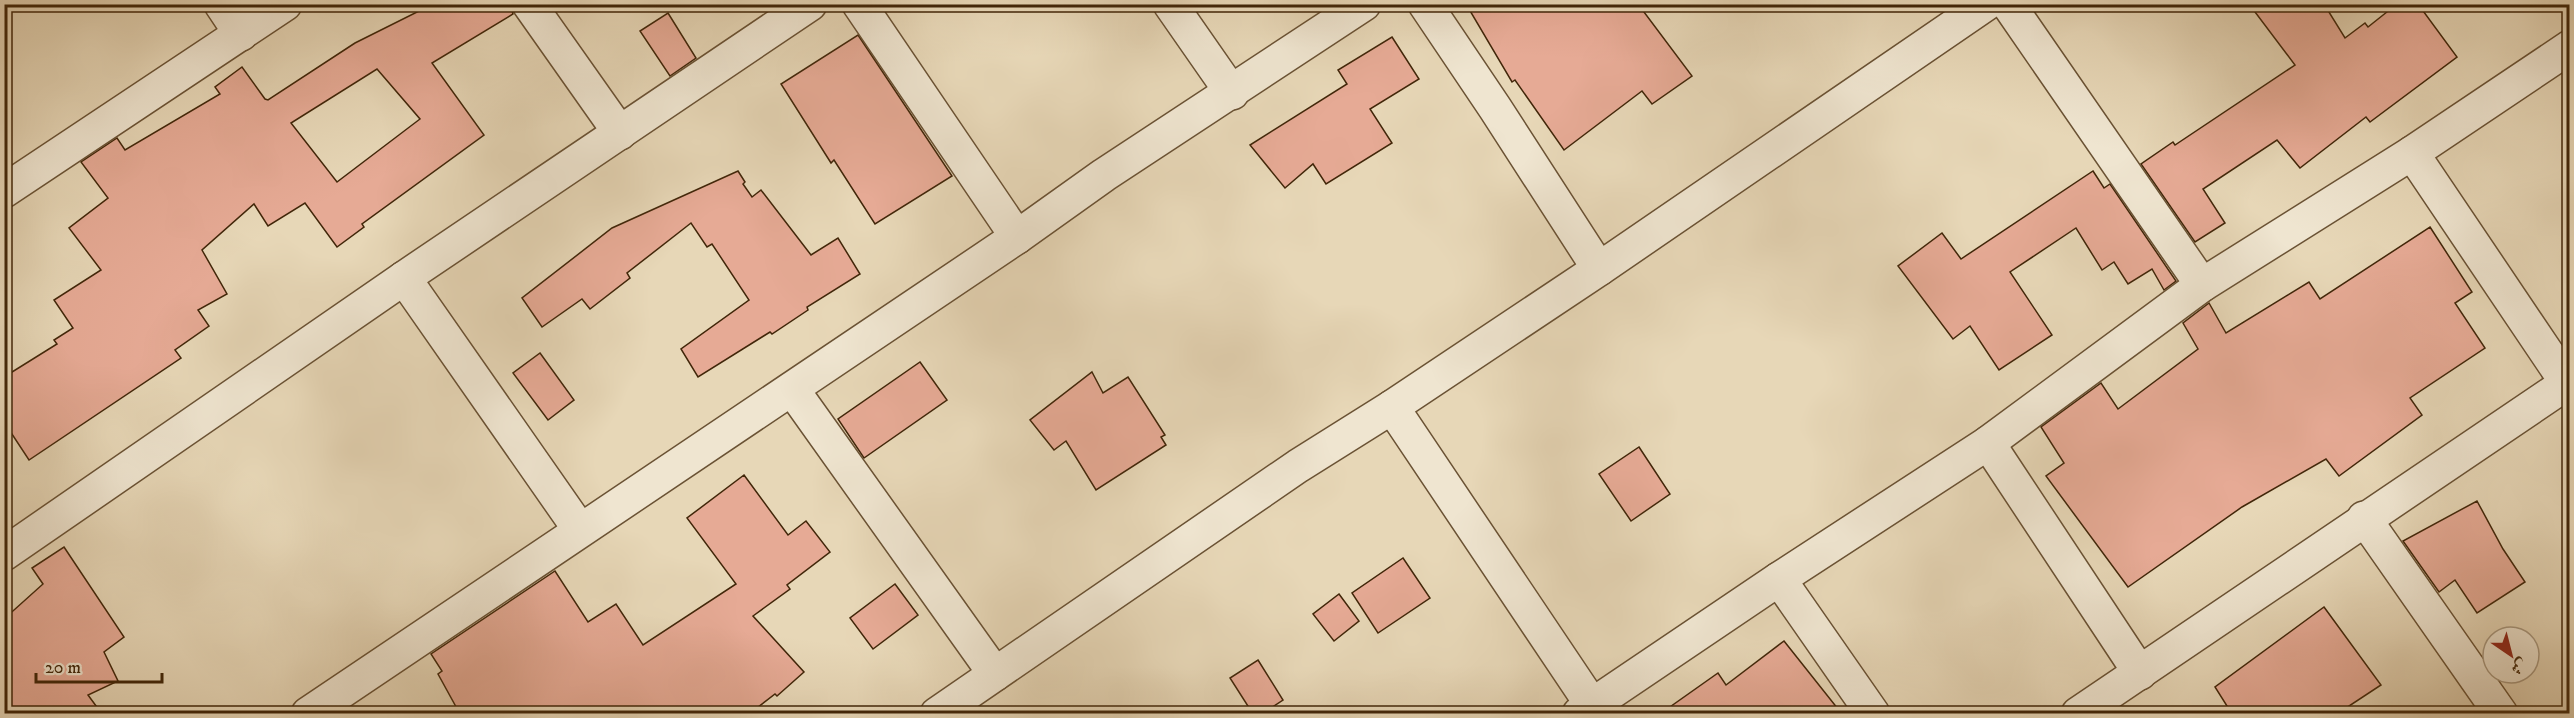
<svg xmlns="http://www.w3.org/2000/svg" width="2574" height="718" font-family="'IM FELL DW Pica',Amiri,serif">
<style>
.building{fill:#e6aa95;stroke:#412609;stroke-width:1.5;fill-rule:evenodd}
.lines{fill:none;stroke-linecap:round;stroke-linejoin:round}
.minor-casing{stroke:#6a5234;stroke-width:36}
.tertiary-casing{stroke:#6a5234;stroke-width:36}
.minor{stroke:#efe5d0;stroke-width:33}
.tertiary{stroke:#efe5d0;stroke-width:33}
</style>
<rect width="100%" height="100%" fill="#e7d7b7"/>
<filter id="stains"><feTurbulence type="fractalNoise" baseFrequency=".00333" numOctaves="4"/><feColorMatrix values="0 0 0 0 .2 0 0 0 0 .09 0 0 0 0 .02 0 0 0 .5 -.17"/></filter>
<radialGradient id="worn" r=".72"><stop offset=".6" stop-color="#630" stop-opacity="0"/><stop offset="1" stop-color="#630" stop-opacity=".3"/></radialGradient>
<g class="building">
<path d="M 433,4 L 510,4 L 513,14 L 432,63 L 484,135 L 362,224 L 364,227 L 337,247 L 305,203 L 268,226 L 254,204 L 202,250 L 227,294 L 198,310 L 209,326 L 175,350 L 181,358 L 29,460 L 4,422 L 4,377 L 57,344 L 54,340 L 73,328 L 54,300 L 101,270 L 69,228 L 108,198 L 81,162 L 117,138 L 125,150 L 220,94 L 215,87 L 242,67 L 265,99 L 268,100 L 355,43 ZM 377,69 L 420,119 L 337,182 L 291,123 Z"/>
<path d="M 1466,4 L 1638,4 L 1692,76 L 1652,104 L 1642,91 L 1564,150 L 1515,80 L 1512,82 Z"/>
<path d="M 2249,4 L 2324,4 L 2345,38 L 2365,23 L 2368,27 L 2397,4 L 2418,4 L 2457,57 L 2370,122 L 2366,117 L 2300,168 L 2277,140 L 2203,189 L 2225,223 L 2195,242 L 2141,164 L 2173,142 L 2175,145 L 2295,65 Z"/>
<path d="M 668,13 L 696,58 L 670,76 L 640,31 Z"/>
<path d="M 858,35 L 952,176 L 875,224 L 834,160 L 831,163 L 781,84 Z"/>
<path d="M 1392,37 L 1419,79 L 1370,109 L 1392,143 L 1326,184 L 1313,164 L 1285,188 L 1250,145 L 1347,84 L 1338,70 Z"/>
<path d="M 738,171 L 745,182 L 743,184 L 752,197 L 761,190 L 811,255 L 838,238 L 860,274 L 807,307 L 808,310 L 772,334 L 770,332 L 698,377 L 681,349 L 749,300 L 712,244 L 707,247 L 691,223 L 627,273 L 630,278 L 590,309 L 582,299 L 542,327 L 522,298 L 612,228 Z"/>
<path d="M 2093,171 L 2104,188 L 2110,184 L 2176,281 L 2164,290 L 2152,269 L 2128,284 L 2114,262 L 2102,270 L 2076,228 L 2010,272 L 2052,335 L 1999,370 L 1970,326 L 1953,339 L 1898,266 L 1942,233 L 1961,259 Z"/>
<path d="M 2430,227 L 2472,292 L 2455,303 L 2485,348 L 2410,398 L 2422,415 L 2339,476 L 2326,459 L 2242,507 L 2128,587 L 2046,476 L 2064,463 L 2041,427 L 2101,383 L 2118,409 L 2198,349 L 2183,323 L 2209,303 L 2226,333 L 2309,282 L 2320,299 Z"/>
<path d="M 540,353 L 574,400 L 548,420 L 513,373 Z"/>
<path d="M 920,362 L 947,400 L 864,458 L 838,419 Z"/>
<path d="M 1092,372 L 1103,393 L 1128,377 L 1165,435 L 1161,437 L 1166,445 L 1096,490 L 1066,441 L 1054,450 L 1030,420 Z"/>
<path d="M 1639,447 L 1670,494 L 1631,521 L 1599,474 Z"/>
<path d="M 744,475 L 788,535 L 806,521 L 830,552 L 787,585 L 790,589 L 753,616 L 804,672 L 777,696 L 775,694 L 749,714 L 460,714 L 438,674 L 442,671 L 431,654 L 555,571 L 588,622 L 616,604 L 643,645 L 736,584 L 687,518 Z"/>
<path d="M 2477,501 L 2503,549 L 2525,582 L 2477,613 L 2455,580 L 2439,592 L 2403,541 Z"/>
<path d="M 64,547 L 124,637 L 104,652 L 118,681 L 88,695 L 102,714 L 4,714 L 4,619 L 43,584 L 32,568 Z"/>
<path d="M 1403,558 L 1430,598 L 1378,633 L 1352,593 Z"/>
<path d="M 895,584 L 918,615 L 873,649 L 850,618 Z"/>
<path d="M 1339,594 L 1359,621 L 1334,641 L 1313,614 Z"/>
<path d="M 2324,607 L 2381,685 L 2337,714 L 2232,714 L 2215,687 Z"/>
<path d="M 1784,641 L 1842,714 L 1660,714 L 1718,673 L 1726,685 Z"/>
<path d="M 1258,660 L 1283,700 L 1262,714 L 1253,714 L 1230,678 Z"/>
</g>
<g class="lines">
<defs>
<g id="minor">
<path d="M 221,4 L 241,34"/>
<path d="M 529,4 L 620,133"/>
<path d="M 859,4 L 1017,237"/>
<path d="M 1170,4 L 1232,93"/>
<path d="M 1425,4 L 1495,108 L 1599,269"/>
<path d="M 2008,4 L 2202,285"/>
<path d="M 2412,153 L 2567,383"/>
<path d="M 4,191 L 285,4"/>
<path d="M 404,278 L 580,530"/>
<path d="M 792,389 L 995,674"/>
<path d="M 1392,407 L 1592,705"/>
<path d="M 1988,443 L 2140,673"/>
<path d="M 2364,518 L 2501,714"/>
<path d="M 4,554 L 404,278 L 810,4"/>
<path d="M 1779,579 L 1873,714"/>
<path d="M 308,714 L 1017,237 L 1104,175 L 1364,4"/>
<path d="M 1579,714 L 1779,579 L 1988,443 L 2202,285 L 2412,153 L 2570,47"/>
<path d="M 2078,714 L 2570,381"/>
</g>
<path id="tertiary" d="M 937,714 L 1298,466 L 1392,407 L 1599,269 L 1986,4"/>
</defs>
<use href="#minor" class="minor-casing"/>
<use href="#tertiary" class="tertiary-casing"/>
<use href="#minor" class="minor"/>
<use href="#tertiary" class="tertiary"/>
</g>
<rect width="2574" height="718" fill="none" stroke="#e7d7b7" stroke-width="24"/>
<rect x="6" y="6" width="2562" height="706" fill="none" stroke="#412609" stroke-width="3"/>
<rect x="12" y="12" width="2550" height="694" fill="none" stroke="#412609" stroke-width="1.5"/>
<g transform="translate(2511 655) rotate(145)"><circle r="28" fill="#efe5d0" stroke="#a99980" stroke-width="1.5"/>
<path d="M0-4.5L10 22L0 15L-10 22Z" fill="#8f2418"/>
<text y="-9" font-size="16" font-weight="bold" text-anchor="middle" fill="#412609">ش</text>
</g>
<path d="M36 673v9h126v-9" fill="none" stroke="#412609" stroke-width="3"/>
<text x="45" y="673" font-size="18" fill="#412609" stroke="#efe5d0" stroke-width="4.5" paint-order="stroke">20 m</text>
<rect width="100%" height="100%" filter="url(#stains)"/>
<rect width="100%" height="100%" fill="url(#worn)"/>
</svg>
